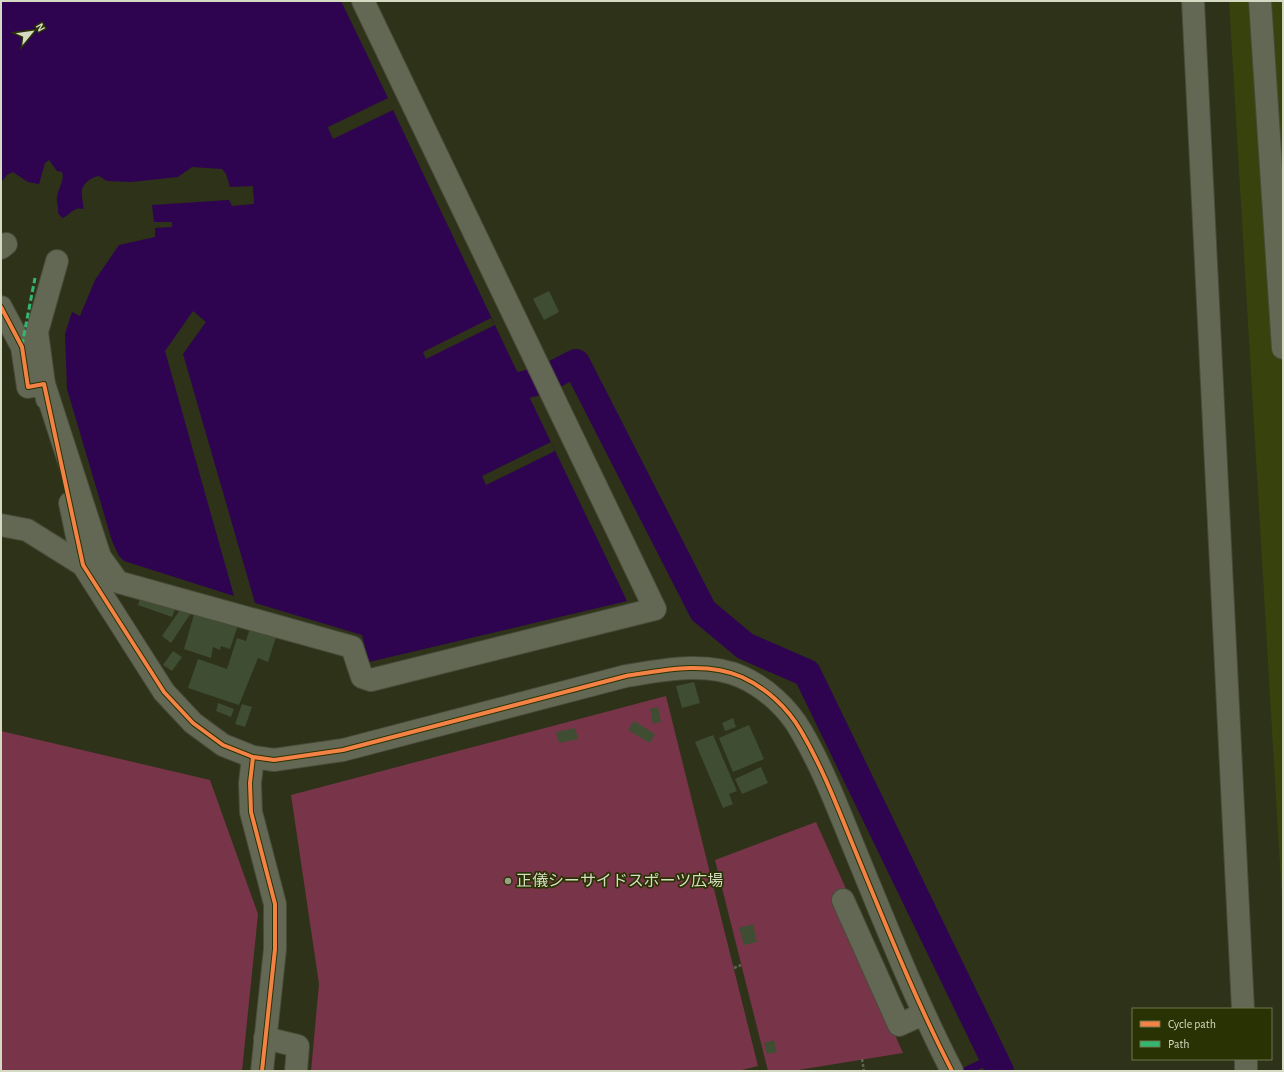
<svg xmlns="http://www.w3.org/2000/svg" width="1284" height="1072" font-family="'Alegreya Sans','Noto Sans JP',sans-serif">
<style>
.built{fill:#37420c}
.green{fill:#783549}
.water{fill:#2e0450}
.pier{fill:#2d3218}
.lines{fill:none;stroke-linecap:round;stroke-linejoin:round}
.stream{stroke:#2e0450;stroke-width:8}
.canal{stroke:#2e0450;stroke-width:28}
.building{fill:#3f4e33}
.minor-casing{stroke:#484b38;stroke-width:24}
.path{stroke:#616554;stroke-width:2.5;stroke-dasharray:3 2;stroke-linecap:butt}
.minor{stroke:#636855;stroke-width:22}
.quiet{stroke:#33b770;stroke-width:3;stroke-dasharray:6 3;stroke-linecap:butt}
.cycleway-casing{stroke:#293202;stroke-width:6}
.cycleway{stroke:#f48246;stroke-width:4}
.poi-dot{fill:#9aa086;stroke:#293202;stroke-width:1.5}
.labels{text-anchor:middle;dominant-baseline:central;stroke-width:3.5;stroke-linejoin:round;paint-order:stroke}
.poi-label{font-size:16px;fill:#d4dbc2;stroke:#293202;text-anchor:start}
</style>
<rect width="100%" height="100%" fill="#2d3218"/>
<path class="built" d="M 1229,1 L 1283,1 L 1283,917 Z"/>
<g class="green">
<path d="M 666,696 L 758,1066 L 738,1071 L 311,1071 L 319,984 L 291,795 Z"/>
<path d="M 1,731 L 210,780 L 258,914 L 242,1071 L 1,1071 Z"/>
<path d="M 816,822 L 847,891 L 839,910 L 903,1053 L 792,1071 L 768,1071 L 715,860 Z"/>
</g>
<path class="water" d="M 1,1 L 341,1 L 388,98 L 328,127 L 333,139 L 393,110 L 521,380 L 527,378 L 531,388 L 526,390 L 627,601 L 369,662 L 362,635 L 255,603 L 183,354 L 206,322 L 193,311 L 165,351 L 234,596 L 124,561 L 119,556 L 112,541 L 67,389 L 65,334 L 72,312 L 80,316 L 95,280 L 119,245 L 155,237 L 155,228 L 172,227 L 172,222 L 154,222 L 152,205 L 229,200 L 232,206 L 254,204 L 253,186 L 230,187 L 226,174 L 222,169 L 192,167 L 178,177 L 131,182 L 107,181 L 99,176 C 89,178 80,185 82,196 C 82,202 84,203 83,209 C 73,206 71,215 62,218 L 58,213 C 59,207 56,202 57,197 C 58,188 65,181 62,172 L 57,171 L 49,160 L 45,163 L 39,184 L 28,182 L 13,172 L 7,175 L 1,182 Z"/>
<g class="pier">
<path d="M 388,99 L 330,128 L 334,137 L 393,109 L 333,138 L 328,128 Z"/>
<path d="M 252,187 L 254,203 L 232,205 L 230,198 L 150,204 L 229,198 L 231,199 L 233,204 L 253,202 L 252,188 L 228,188 Z"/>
<path d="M 491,318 L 495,325 L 426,359 L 423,352 Z"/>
<path d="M 551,442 L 555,451 L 486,485 L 482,476 Z"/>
</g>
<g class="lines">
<path class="stream" d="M 966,1071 L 994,1058"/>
<path class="canal" d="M 508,389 L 543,380 L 576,363 L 703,611 L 745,646 L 807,673 L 1000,1071"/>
</g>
<g class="building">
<path d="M 549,291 L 559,312 L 544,320 L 533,299 Z"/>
<path d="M 141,595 L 176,607 L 172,617 L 138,605 Z"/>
<path d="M 182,607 L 191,613 L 171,643 L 162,636 Z"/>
<path d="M 195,611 L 238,625 L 230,649 L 221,646 L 220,650 L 213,647 L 211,658 L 184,649 Z"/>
<path d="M 250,628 L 276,637 L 268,662 L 258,658 L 239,705 L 188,688 L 198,659 L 227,669 L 237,638 L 246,641 Z"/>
<path d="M 173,651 L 182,657 L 172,671 L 163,665 Z"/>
<path d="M 694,682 L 700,703 L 682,708 L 676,686 Z"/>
<path d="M 218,703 L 234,709 L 231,717 L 216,711 Z"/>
<path d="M 242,704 L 252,707 L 245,727 L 235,724 Z"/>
<path d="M 658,707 L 661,722 L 653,724 L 650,709 Z"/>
<path d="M 733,718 L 736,727 L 725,731 L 722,723 Z"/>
<path d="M 634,721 L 655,734 L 650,743 L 628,730 Z"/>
<path d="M 749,725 L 764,759 L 733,772 L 719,738 Z"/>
<path d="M 575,728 L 578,739 L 559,743 L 556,732 Z"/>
<path d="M 713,735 L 737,791 L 729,794 L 733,804 L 723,808 L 695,742 Z"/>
<path d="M 761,767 L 768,783 L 742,794 L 735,779 Z"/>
<path d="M 753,924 L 757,942 L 744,945 L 739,928 Z"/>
<path d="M 774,1040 L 777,1052 L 767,1054 L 764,1043 Z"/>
</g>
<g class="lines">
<defs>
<g id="minor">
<path d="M 1193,1 L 1243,1009"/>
<path d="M 1260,1 L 1283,348"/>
<path d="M 1,248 L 6,244"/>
<path d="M 57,261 L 37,332 L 44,384 L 100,557 L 118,582 L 352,647 L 362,677 L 371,680 L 655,609 L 363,1"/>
<path d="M 1,307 L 22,347 L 28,387 L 44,384 L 47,399"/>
<path d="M 70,503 L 83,565 L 164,692 L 193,723 L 223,745 L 253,757 L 274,760 L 343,750 L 626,676 C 664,670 706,661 742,677 C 766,688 788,708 801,731 C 824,770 840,814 857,855 C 887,928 916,1001 952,1071"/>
<path d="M 1,525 L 27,530 L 83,565"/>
<path d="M 253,757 L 250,783 L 251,812 L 275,904 L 275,949 L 262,1071"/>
<path d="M 843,900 L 899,1025 L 923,1014"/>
<path d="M 265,1038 L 298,1046 L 296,1071"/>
<path d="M 1246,1059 L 1246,1071"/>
</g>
</defs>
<use href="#minor" class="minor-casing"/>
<g class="path">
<path d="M 734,968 L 741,965"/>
<path d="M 862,1059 L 864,1071"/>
</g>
<use href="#minor" class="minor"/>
<path class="quiet" d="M 22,345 L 35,278"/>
<defs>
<g id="cycleway">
<path d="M 1,307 L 22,347 L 28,387 L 44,384 L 83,565 L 164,692 L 193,723 L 223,745 L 253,757 L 274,760 L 343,750 L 626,676 C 664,670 706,661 742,677 C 766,688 788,708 801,731 C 824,770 840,814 857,855 C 887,928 916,1001 952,1071"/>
<path d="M 253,757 L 250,783 L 251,812 L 275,904 L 275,949 L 262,1071"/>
</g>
</defs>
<use href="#cycleway" class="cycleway-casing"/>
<use href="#cycleway" class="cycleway"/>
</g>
<circle class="poi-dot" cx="508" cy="881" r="4"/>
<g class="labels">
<g class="poi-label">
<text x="516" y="881">正儀シーサイドスポーツ広場</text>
</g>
</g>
<rect width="1284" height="1072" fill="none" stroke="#d4dbc2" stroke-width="4"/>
<rect x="1132" y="1008" width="140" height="52" fill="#293202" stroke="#6d764f"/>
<rect x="1140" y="1021" width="20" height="6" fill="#f48246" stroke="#6d764f"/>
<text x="1168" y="1028" font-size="12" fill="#d4dbc2">Cycle path</text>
<rect x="1140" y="1041" width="20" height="6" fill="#33b770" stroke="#6d764f"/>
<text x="1168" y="1048" font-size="12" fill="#d4dbc2">Path</text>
<g transform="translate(32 32) rotate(61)" stroke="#293202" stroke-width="3" paint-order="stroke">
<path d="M0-3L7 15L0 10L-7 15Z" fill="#d4dbc2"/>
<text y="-6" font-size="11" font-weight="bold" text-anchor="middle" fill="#d4dbc2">N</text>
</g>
</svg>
